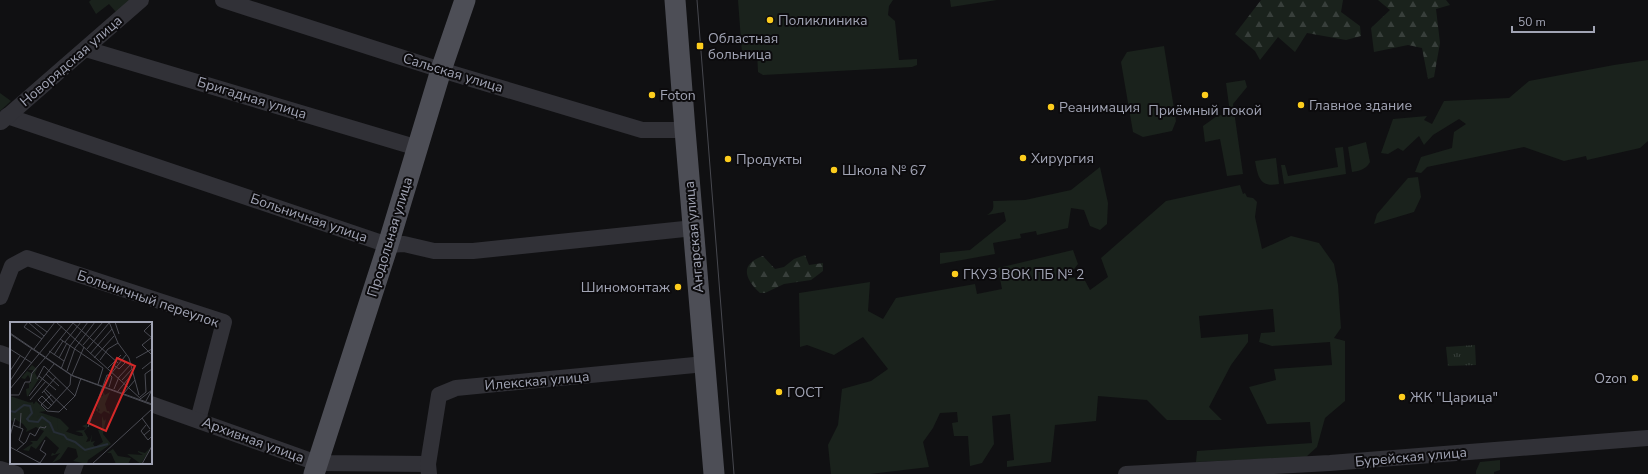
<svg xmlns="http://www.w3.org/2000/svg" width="1648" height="474" font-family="'Nunito Sans',sans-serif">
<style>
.green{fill:#1a221c}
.forest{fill:url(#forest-firs)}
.park{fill:url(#park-tufts)}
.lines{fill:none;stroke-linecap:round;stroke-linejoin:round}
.minor{stroke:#313137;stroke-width:16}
.major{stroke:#4d4e56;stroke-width:21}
.tram{stroke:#46474e;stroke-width:1}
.poi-dot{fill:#fdcd1d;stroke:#0c0b0d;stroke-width:1.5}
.labels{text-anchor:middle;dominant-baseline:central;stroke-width:4;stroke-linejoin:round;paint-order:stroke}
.poi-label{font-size:14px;fill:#a1a4b4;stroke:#0c0b0d;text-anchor:start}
.street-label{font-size:14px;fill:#a1a4b4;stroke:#0c0b0d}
.inset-river{fill:none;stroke:#262d36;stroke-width:2}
.inset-road{fill:none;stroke:#4a4b53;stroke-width:1}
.view{fill:#d62828;fill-opacity:0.15;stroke:#d62828;stroke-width:2}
.inset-edge{fill:none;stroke:#a1a4b4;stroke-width:2}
</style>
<defs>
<pattern id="forest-firs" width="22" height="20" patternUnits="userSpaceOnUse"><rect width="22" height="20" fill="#1a221c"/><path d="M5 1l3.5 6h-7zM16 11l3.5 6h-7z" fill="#383f3b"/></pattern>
<pattern id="park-tufts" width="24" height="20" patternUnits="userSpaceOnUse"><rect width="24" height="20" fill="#1a221c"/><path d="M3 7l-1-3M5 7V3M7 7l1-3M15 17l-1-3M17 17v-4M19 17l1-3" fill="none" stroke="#383f3b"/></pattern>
</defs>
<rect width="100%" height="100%" fill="#101012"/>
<g class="green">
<path d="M 91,0 L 131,0 L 116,12 L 109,4 L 96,14 L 89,2 Z"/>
<path d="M 738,0 L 893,0 L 889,6 L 888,15 L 895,21 L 899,60 L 917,59 L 917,65 L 912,67 L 763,75 L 758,72 L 757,52 L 742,54 Z"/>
<path d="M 950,0 L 997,0 L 951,7 Z"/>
<path d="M 1164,46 L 1176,121 L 1172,131 L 1143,137 L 1133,132 L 1121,62 L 1127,52 Z"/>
<path d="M 1648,60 L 1648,141 L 1640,148 L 1587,160 L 1586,156 L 1564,161 L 1524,147 L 1427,167 L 1421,173 L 1415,172 L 1421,157 L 1452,148 L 1454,132 L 1466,124 L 1459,119 L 1433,135 L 1424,145 L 1419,136 L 1403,151 L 1398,148 L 1388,154 L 1381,153 L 1393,119 L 1427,116 L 1424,120 L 1432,124 L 1444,101 L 1509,98 L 1529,81 L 1614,65 Z"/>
<path d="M 1245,80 L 1247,87 L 1233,104 L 1243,174 L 1227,176 L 1220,139 L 1205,142 L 1203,126 L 1217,116 L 1230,113 L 1226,83 Z"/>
<path d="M 0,93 L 11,101 L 0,111 Z"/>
<path d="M 1366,142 L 1370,162 C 1366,169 1360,171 1352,172 L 1348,147 Z"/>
<path d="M 1343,147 L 1346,174 L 1284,184 L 1281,165 L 1285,165 L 1288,176 L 1338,167 L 1335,148 Z"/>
<path d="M 1276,158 L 1279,184 C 1260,188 1258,177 1255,161 Z"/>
<path d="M 1100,167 L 1108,203 L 1107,224 L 1100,230 L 1090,226 L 1084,210 L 1071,208 L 1068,228 L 1037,235 L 1036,231 L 1020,234 L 1021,238 L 993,243 L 995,254 L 940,264 L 940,253 L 970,250 L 1006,221 L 1004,212 L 987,215 C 993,211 994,209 993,201 L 1025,200 L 1071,190 Z"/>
<path d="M 1418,177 L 1421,197 L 1414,212 L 1374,224 L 1377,214 L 1408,178 Z"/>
<path d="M 1240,185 L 1243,194 L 1245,193 L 1247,197 L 1253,198 L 1257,202 L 1255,217 L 1262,249 L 1291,236 L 1319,243 L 1334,264 L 1338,285 L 1341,328 L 1334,338 L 1345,341 L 1345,401 L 1325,418 L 1317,447 L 1306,457 L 1196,462 L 1197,451 L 1312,443 L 1310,422 L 1267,424 L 1249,387 L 1276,380 L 1274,369 L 1332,365 L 1330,342 L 1272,346 L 1259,342 L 1261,333 L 1275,332 L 1273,309 L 1199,316 L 1201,338 L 1248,334 L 1248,342 L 1231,365 L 1209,407 L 1222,420 L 1167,420 L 1147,400 L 1098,396 L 1096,421 L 1055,425 L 1051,462 L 1007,467 L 1007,461 L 1014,460 L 1010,414 L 992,416 L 994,444 L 982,463 L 970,466 L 968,436 L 954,436 L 952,423 L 958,422 L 957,412 L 940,413 L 933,428 L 923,442 L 929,467 L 870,474 L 831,474 L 828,445 L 838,425 L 842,389 L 871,381 L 888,369 L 863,337 L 834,355 L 807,345 L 800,347 L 799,293 L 870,282 L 868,311 L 883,319 L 896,298 L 975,284 L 977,294 L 1002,289 L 998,268 L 1073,250 L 1078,264 L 1067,278 L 1083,277 L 1090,290 L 1108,277 L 1101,258 L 1166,201 Z"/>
<path d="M 1500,460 L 1500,470 L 1494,472 L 1494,474 L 1476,474 L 1476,471 L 1480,462 Z"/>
</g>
<g class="forest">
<path d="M 1261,0 L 1343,0 L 1341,12 L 1360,26 L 1361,36 L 1346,40 L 1307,33 L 1295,52 L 1278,37 L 1260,60 L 1255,51 L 1235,34 Z"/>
<path d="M 1378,0 L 1446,0 L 1450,5 L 1436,9 L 1440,43 L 1434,77 L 1428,79 L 1422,48 L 1408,45 L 1374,52 L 1371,28 L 1390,10 Z"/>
<path d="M 805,255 L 809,265 L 823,263 L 823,271 L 811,280 L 784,284 L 765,293 L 760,293 C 744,278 740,264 763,256 L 775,269 L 784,267 L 794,259 Z"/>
</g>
<path class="park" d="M 1475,345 L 1476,365 L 1448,366 L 1446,347 Z"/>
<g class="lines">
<g class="minor">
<path d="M 223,0 L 441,70 L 642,130 L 685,130"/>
<path d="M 86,49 L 418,148"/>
<path d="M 7,116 L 388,245 L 404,244 L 434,251 L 473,251 L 694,228"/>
<path d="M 1,122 L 141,0"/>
<path d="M 0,297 L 12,266 L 27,258 L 224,322 L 198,420"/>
<path d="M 0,353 L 11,357"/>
<path d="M 151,404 L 317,463 L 428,464"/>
<path d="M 0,469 L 16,474"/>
<path d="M 72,474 L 76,463"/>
<path d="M 429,474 L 428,464 L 439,395 L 456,388 L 705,364"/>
<path d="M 1126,474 L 1330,463 L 1648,438"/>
</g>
<g class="major">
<path d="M 675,0 L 685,130 L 714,474"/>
<path d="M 314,474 L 388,245 L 441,70 L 465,0"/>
</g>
<path class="tram" d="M 697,0 L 734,474"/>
</g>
<g class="poi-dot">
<circle cx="770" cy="20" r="4"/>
<rect x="696" y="42" width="8" height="8" rx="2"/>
<circle cx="652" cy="95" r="4"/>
<circle cx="1205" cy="95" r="4"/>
<circle cx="1301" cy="105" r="4"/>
<circle cx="1051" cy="107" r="4"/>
<circle cx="1023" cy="158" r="4"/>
<circle cx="728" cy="159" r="4"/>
<circle cx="834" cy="170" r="4"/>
<circle cx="955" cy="274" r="4"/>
<circle cx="678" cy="287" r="4"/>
<circle cx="1635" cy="378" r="4"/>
<circle cx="779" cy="392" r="4"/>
<circle cx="1402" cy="397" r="4"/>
</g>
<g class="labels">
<g class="poi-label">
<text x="778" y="20">Поликлиника</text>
<text x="708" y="38">Областная<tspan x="708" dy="16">больница</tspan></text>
<text x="660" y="95">Foton</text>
<text x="1309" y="105">Главное здание</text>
<text x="1059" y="107">Реанимация</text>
<text x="1205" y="110" text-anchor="middle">Приёмный покой</text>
<text x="1031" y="158">Хирургия</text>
<text x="736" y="159">Продукты</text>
<text x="842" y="170">Школа № 67</text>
<text x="963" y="274">ГКУЗ ВОК ПБ № 2</text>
<text x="670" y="287" text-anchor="end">Шиномонтаж</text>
<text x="1627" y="378" text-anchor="end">Ozon</text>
<text x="787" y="392">ГОСТ</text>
<text x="1410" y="397">ЖК "Царица"</text>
</g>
<g class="street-label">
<text transform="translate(71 61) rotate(-41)">Новорядская улица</text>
<text transform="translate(453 73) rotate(17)">Сальская улица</text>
<text transform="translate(252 98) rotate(17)">Бригадная улица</text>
<text transform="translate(309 218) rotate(19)">Больничная улица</text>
<text transform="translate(390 237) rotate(-73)">Продольная улица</text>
<text transform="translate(694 237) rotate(-95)">Ангарская улица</text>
<text transform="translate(148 299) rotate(19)">Больничный переулок</text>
<text transform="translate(537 381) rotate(-5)">Илекская улица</text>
<text transform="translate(253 440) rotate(20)">Архивная улица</text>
<text transform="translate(1411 457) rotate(-5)">Бурейская улица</text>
</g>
</g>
<g transform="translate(10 322)">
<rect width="142" height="142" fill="#101012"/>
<path d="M 92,68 L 95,73 L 100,70 L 95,82 L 97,89 L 99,89 L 100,92 L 94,89 L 91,92 L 85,88 L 88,86 L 88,90 L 90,88 L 87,85 L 90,74 L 93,74 ZM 0,74 L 24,82 L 26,79 L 36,89 L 29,90 L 50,97 L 59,106 L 56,110 L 67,114 L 73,114 L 72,111 L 65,109 L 74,108 L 76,106 L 72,104 L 77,102 L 77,106 L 74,109 L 78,116 L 76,120 L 80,119 L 82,112 L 81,120 L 85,119 L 83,122 L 85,125 L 93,120 L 88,108 L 92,108 L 92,94 L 94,99 L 96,97 L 93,112 L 101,122 L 78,138 L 77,142 L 63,139 L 68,135 L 66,127 L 58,125 L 50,137 L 42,141 L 50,131 L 41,134 L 42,131 L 45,132 L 49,126 L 36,114 L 26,127 L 21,124 L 19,129 L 13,128 L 23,121 L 20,119 L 27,119 L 34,109 L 26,105 L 16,110 L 17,107 L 13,102 L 5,97 L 4,99 L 0,98 Z" fill="#1a221c"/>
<path d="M 22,43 L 27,47 L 25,51 L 28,57 L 32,57 L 28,58 L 17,75 L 16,67 L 19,66 L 19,62 L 16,62 L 21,61 L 21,58 L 18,53 L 15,57 L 11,56 L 17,49 L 23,52 L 23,48 L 18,48 ZM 141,125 L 131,142 L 117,132 L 133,133 L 128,130 L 128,129 L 135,131 ZM 103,127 L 108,134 L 121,136 L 118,142 L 106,142 L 101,131 L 97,131 Z" fill="#1a221c"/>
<path d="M 11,79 L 14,82 L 23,80 L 25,91 L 21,98 L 25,99 L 29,93 L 39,94 L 31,96 L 22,103 L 15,99 L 19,91 L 18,88 L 14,86 L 2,95 L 0,94 L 0,83 L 4,87 ZM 42,96 L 47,96 L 48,107 L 75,116 L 73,122 L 81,129 L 80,132 L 70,128 L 66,122 L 56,120 L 42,109 L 39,110 Z" fill="#1a221c"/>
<path class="inset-river" d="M 0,89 L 5,90 L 14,83 L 20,84 L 22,91 L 17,97 L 19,99 L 28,100 L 32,95 L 40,101 L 44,110 L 54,113 L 57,117 L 65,120 L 75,128 L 98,122"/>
<path class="inset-road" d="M 46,0 L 131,77M 62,0 L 108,41M 99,0 L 108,21 L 119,36 L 129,73M 105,0 L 109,12M 25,1 L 37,10M 0,11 L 63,54 L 142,83M 0,12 L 61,53 L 142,82M 141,15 L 134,9 L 142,1M 142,15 L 132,23 L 142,33M 32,17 L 14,5 L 18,0 L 34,14M 50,17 L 93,46 L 88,62M 55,20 L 71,0M 73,23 L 93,0M 0,27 L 22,41M 24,27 L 45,0M 77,27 L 99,1M 39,29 L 54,39M 80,32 L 102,7M 44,33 L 53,19M 36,35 L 63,1M 49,36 L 57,21M 84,36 L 104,14M 126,36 L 142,27M 90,38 L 98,27 L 108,21M 105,44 L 109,47 L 115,41 L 112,37M 98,46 L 111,33M 51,47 L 60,24 L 78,0M 132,47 L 142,39M 0,49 L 10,34M 57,49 L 65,26 L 85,0M 36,52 L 49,64M 62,53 L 74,25M 29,54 L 46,68M 27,57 L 34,44 L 65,74M 112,58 L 122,47M 0,59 L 22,26M 99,65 L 102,55 L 100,53M 0,67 L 52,4M 35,67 L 57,88M 104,67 L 109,55 L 121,42M 34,69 L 44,81M 108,69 L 123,51M 32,71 L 46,55M 114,71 L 125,58M 0,73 L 9,73 L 15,60 L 20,60 L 22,51 L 35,36M 41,73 L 31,83 L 37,89 L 49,90 L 65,74 L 71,56M 19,74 L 44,42M 130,75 L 136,70 L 135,52 L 142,47M 20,78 L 36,59M 28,78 L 38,87 L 60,63 L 61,53M 28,78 L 32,74 L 42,84M 129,78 L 142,68M 136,79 L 142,68M 132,96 L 140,107M 3,103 L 13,107 L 9,118 L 14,122M 78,105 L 97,53 L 100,53 L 116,33M 10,106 L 11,91M 140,108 L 134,113 L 138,118 L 142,114M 134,113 L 131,109 L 136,103M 0,114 L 5,96M 0,125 L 32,142M 7,128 L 16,120 L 20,111 L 25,114 L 30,105 L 35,106 L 36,104M 30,141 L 36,132 L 30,128 L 35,118M 82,142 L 142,87M 132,142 L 142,124"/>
<path class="view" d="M 107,36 L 125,44 L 96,109 L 78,101 Z"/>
<rect width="142" height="142" class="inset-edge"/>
</g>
<path d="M1512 26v6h82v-6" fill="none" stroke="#a1a4b4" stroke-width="2"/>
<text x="1518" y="26" font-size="12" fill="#a1a4b4" stroke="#0c0b0d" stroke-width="3" paint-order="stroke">50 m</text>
</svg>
